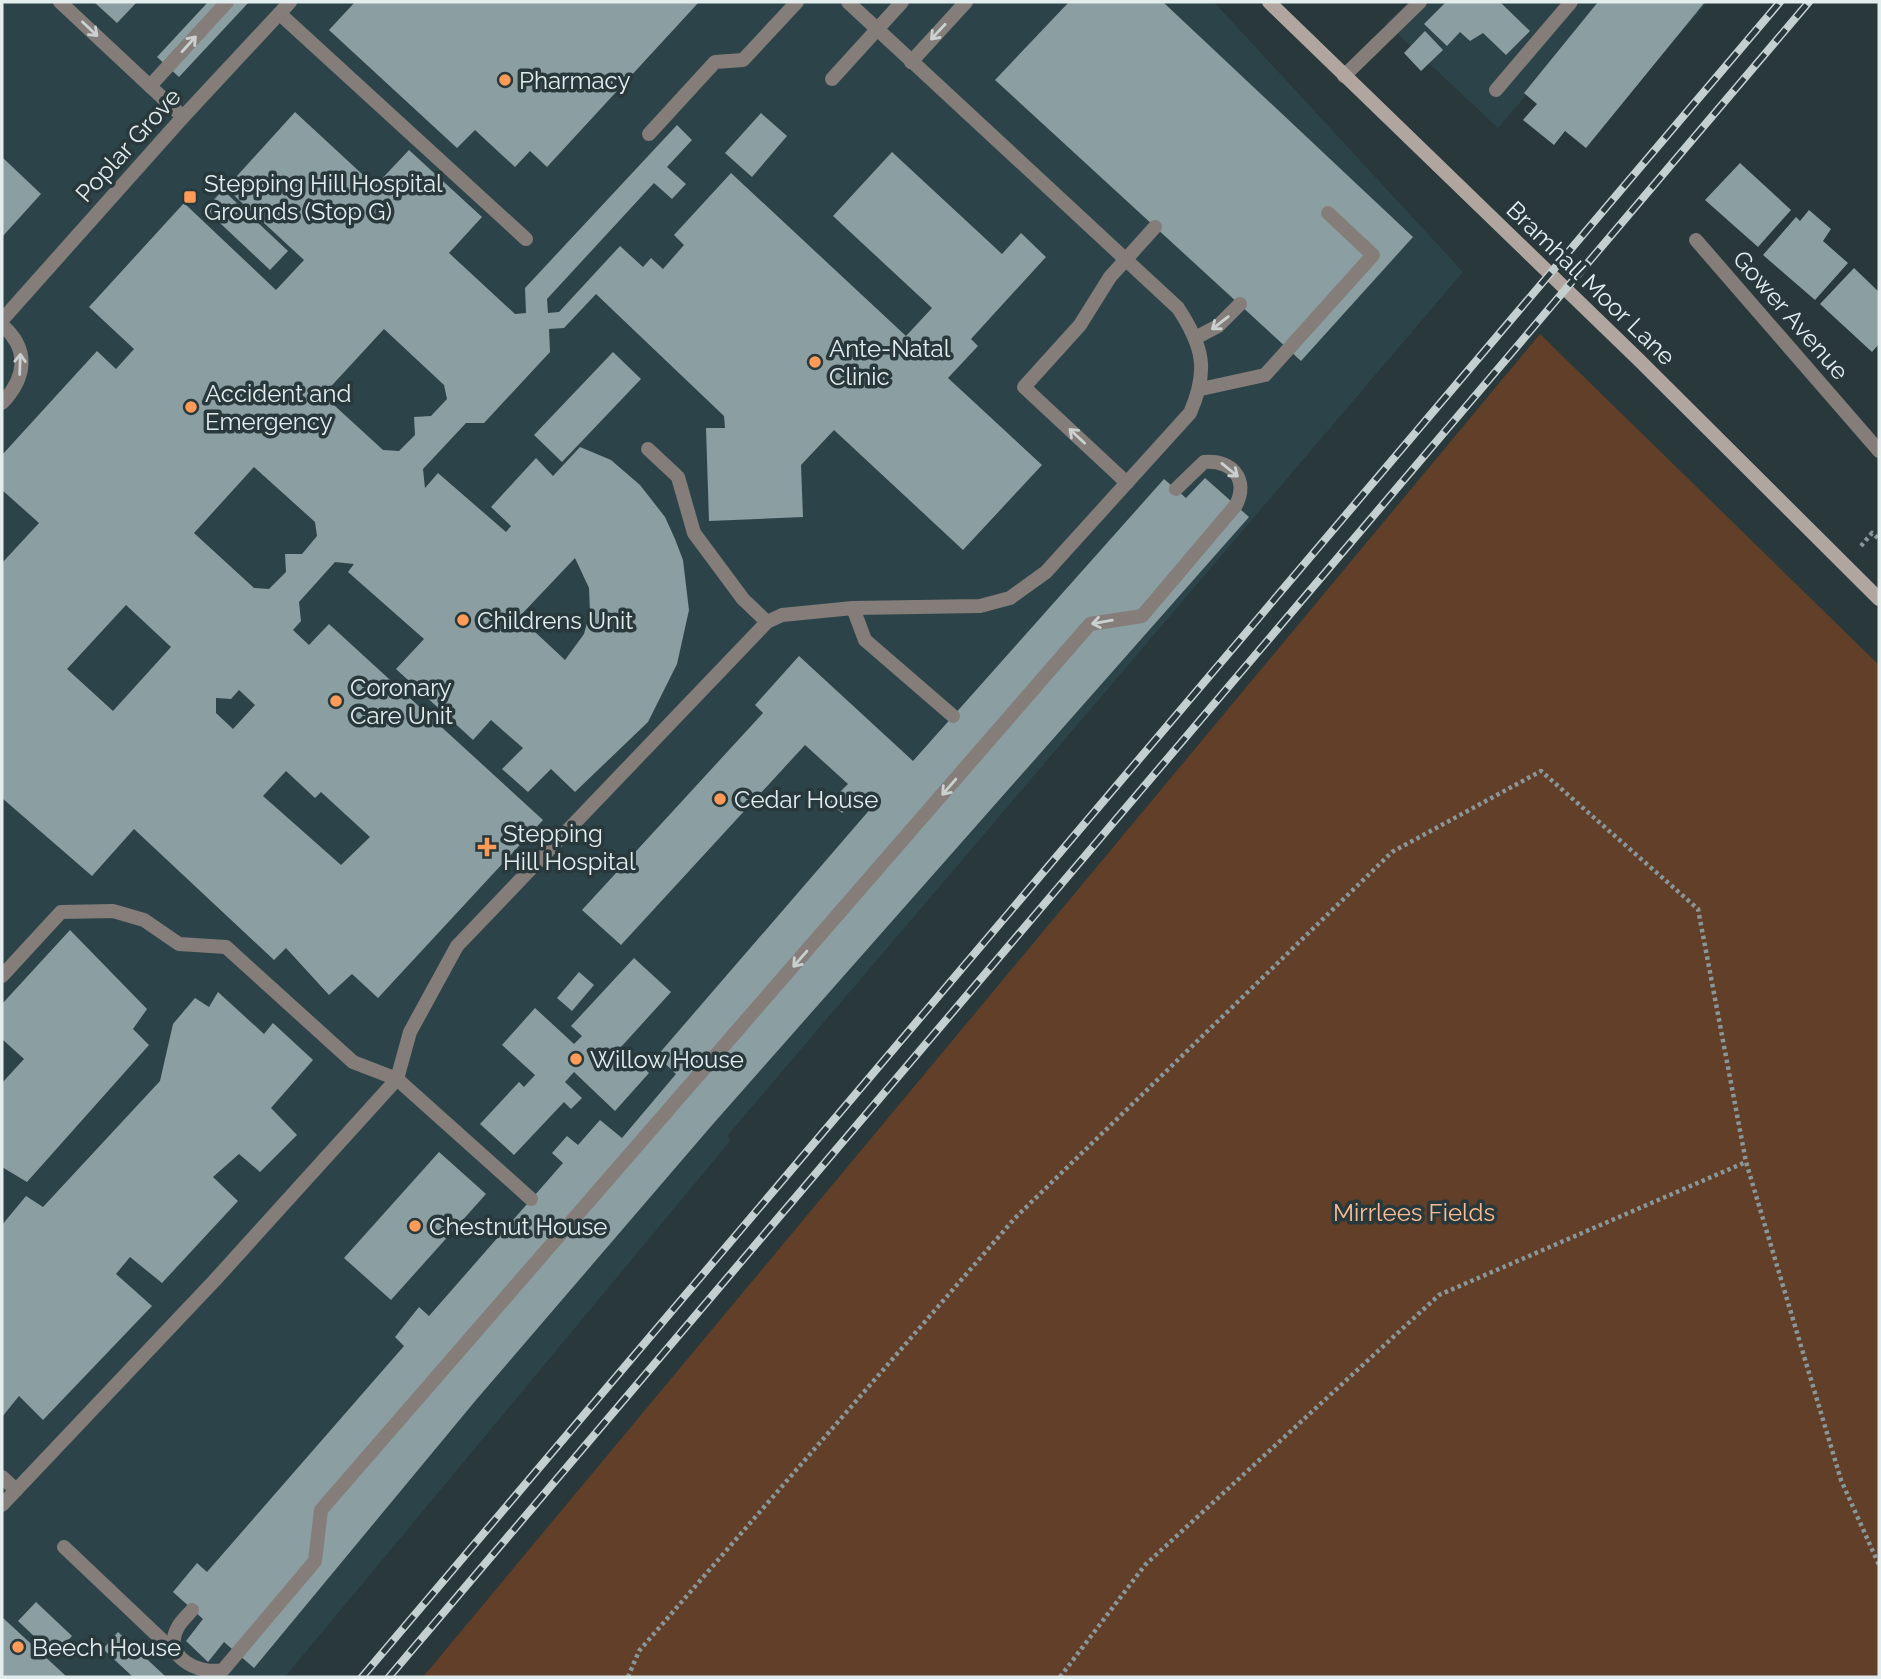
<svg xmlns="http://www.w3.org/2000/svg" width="1881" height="1679" font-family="Raleway,sans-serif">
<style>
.built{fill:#2c4449}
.green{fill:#623f29}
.building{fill:#8b9ea1;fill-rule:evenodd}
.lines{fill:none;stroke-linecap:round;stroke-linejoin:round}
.path{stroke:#8a9698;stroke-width:4.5;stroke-dasharray:3.5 3.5;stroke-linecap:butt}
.lane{stroke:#847d79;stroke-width:14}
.street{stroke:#847d79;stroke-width:14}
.secondary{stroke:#b0a69f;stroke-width:14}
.rail-casing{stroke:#c4cfd0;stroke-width:8}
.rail{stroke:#28383b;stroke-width:5;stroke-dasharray:16;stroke-linecap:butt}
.oneway{stroke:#cbd1d1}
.poi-dot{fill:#fe9b58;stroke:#28383b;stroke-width:2.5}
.labels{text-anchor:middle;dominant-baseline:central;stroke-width:7;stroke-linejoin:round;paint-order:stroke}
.poi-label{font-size:24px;fill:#e3edee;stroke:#28383b;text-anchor:start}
.street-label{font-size:24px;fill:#e3edee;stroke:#28383b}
.park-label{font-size:24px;fill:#fdbd94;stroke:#28383b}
</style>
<rect width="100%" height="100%" fill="#28383b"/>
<g class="built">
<path d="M 2,2 L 1214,2 L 1463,272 L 727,1136 L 731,1140 L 285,1677 L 2,1677 Z"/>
<path d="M 1409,2 L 1708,2 L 1594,132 L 1536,84 L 1498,128 L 1386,23 Z"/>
</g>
<path class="green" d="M 1540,334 L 1879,665 L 1879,1677 L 423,1677 Z"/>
<g class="building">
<path d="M 94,2 L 137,2 L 117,23 Z"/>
<path d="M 208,2 L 249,2 L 179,77 L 157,57 Z"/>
<path d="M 355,2 L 699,2 L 547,167 L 530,151 L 515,167 L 475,130 L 457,148 L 329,30 Z"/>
<path d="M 1069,2 L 1163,2 L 1413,237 L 1301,361 L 995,80 Z"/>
<path d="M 1446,2 L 1500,2 L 1530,31 L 1506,55 L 1483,33 L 1470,41 L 1460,32 L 1447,46 L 1424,24 Z"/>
<path d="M 1598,2 L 1705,2 L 1586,148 L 1565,131 L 1554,145 L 1523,120 L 1537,104 L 1524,93 Z"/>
<path d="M 1425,31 L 1443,50 L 1421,71 L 1404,53 Z"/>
<path d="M 295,112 L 375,186 L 409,150 L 482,217 L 449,253 L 515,314 L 526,313 L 525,288 L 677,125 L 692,140 L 667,167 L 686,184 L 672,199 L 654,183 L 547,299 L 548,313 L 559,312 L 620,246 L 643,267 L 651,258 L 663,269 L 684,245 L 674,235 L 731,173 L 906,336 L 932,308 L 833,216 L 892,152 L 1002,254 L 1021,233 L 1046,257 L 971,339 L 978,346 L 948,378 L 1042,465 L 963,550 L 834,430 L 801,465 L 803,517 L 709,521 L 706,428 L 725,428 L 724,416 L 596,294 L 564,328 L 549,329 L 550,352 L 484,423 L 466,423 L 423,469 L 425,488 L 438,473 L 506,532 L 511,526 L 491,507 L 536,458 L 553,476 L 580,447 L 611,460 L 640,485 L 665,517 L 675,539 L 683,560 L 689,610 L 677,664 L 648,722 L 575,792 L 551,769 L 528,792 L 502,769 L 523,748 L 491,720 L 473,740 L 396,669 L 424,639 L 348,572 L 354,564 L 335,562 L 299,602 L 301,621 L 293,630 L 309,645 L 329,624 L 543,820 L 378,998 L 352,974 L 329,995 L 286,948 L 274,960 L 134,829 L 92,876 L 2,798 L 2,563 L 39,523 L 2,490 L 2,455 L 97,351 L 116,369 L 134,349 L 89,307 L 184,203 L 276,290 L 304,260 L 226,188 ZM 384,329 L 444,385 L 447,399 L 431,416 L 414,417 L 415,435 L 399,451 L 383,450 L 323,395 ZM 254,467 L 315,522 L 317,536 L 302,554 L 285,554 L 286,572 L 269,589 L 254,588 L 194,533 ZM 575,558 L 589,588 L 590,612 L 584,634 L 565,660 L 519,617 ZM 126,605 L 171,647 L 113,711 L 67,669 ZM 239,690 L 255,705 L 233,729 L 216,713 L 216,698 L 231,699 ZM 286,771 L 315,798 L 321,792 L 370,837 L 341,865 L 263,796 Z"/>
<path d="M 761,113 L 787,136 L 752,177 L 725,153 Z"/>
<path d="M 2,157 L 41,194 L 2,237 Z"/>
<path d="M 1740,163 L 1791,210 L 1758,247 L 1705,200 Z"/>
<path d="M 223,190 L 288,251 L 270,270 L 205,209 Z"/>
<path d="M 1809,210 L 1831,229 L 1823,241 L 1848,263 L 1815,300 L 1763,255 L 1796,217 L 1800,221 Z"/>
<path d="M 1854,268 L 1879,292 L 1879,344 L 1872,352 L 1820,304 Z"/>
<path d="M 613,352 L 641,379 L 562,462 L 534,435 Z"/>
<path d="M 1205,478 L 1249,517 L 713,1124 L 476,1400 L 254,1668 L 224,1642 L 208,1662 L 186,1641 L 203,1619 L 173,1592 L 197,1563 L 207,1572 L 404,1346 L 395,1337 L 419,1307 L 429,1316 L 563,1163 L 552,1153 L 567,1136 L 578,1145 L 600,1120 L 622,1138 L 676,1074 L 657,1056 L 872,807 L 859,795 L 842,813 L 830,802 L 848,784 L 805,745 L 621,945 L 582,910 L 763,713 L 755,705 L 799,656 L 913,761 L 1164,479 L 1186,498 Z"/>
<path d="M 70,930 L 147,1009 L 133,1029 L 149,1045 L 27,1182 L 2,1167 L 2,1083 L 24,1059 L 2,1039 L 2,1004 Z"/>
<path d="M 634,958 L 671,992 L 621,1047 L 649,1073 L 615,1111 L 574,1072 L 565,1082 L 582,1098 L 571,1109 L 564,1102 L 514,1155 L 480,1124 L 519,1082 L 524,1087 L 535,1075 L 502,1045 L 535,1008 L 574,1044 L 582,1036 L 571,1026 Z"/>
<path d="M 579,972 L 594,985 L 572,1011 L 557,998 Z"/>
<path d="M 218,992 L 264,1034 L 273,1023 L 313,1060 L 271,1108 L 297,1135 L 260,1172 L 239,1154 L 213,1177 L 238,1201 L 162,1283 L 130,1257 L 116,1274 L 152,1306 L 43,1420 L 19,1396 L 2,1417 L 2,1225 L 26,1196 L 43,1207 L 160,1081 L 173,1024 L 195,998 L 209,1007 Z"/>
<path d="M 439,1152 L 486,1194 L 391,1300 L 344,1258 Z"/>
<path d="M 36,1602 L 72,1636 L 54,1655 L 18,1621 Z"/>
<path d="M 2,1617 L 67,1677 L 2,1677 Z"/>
<path d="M 118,1632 L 166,1677 L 133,1677 L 103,1649 Z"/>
</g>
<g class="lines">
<g class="path">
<path d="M 1861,546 L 1872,533 L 1879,539"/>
<path d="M 628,1677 L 639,1651 L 1015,1218 L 1392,852 L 1541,771 L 1698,909 L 1746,1162 L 1841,1480 L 1879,1565"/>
<path d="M 1060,1677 L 1145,1565 L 1439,1295 L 1746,1162"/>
</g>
<g class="lane">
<path d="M 60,2 L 183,117"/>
<path d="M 280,14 L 526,239"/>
<path d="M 911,62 L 966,2"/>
<path d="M 1344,76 L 1420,2"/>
<path d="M 832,79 L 902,2"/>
<path d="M 150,86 L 227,2"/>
<path d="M 1496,90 L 1571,2"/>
<path d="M 649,134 L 715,62 L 743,60 L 797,2"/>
<path d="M 2,320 L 183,117 L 290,2"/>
<path d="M 2,325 C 30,349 26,378 2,403"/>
<path d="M 1197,337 L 1218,326 L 1240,304"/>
<path d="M 1201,389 L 1265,375 L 1373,255 L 1328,213"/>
<path d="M 648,449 L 678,477 L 694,533 L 743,599 L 767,622"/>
<path d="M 1127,483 L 1024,387 L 1080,325 L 1110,277 L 1155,227"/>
<path d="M 853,608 L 865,640 L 953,716"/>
<path d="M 2,976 L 61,912 L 113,911 L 144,920 L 179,944 L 226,947 L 353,1062 L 397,1079 L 531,1199"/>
<path d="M 2,1477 L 16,1490"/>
<path d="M 2,1505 L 215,1280 L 397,1079 L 410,1032 L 457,946 L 767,622 L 782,615 L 853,608 L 980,606 L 1010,598 L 1046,572 L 1190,413 C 1209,370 1203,346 1178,308 L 848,2"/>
<path d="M 64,1547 L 179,1656"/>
<path d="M 192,1610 C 188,1615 181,1621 178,1627 C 161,1656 198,1675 223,1670 L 315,1561 L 321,1510 L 1090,624 L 1142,616 L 1236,505 C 1249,479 1232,460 1204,462 L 1176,489"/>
</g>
<path class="street" d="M 1696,240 L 1879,451"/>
<path class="secondary" d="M 1269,2 L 1638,359 L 1879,599"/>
<defs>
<g id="rail">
<path d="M 362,1677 L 1780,2"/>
<path d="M 389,1677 L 1809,2"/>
</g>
</defs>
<use href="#rail" class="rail-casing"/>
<use href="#rail" class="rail"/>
</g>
<defs><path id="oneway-shaft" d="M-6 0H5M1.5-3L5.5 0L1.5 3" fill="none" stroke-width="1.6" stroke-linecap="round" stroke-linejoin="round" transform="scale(1.75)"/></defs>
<g class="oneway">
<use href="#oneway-shaft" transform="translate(90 29) rotate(43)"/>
<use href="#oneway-shaft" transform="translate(938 32) rotate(133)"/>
<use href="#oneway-shaft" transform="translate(189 44) rotate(-48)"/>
<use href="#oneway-shaft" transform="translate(1220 323) rotate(142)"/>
<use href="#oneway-shaft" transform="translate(20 364) rotate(-88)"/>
<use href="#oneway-shaft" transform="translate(1077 436) rotate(-137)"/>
<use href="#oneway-shaft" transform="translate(1230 470) rotate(39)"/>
<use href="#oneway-shaft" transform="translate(1102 622) rotate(170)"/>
<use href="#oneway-shaft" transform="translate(949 787) rotate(131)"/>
<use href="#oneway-shaft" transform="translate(800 959) rotate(131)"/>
</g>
<g class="poi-dot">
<circle cx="505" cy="80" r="7"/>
<rect x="183" y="190" width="14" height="14" rx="3.5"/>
<circle cx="815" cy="362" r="7"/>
<circle cx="191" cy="407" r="7"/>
<circle cx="463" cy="620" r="7"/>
<circle cx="336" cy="701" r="7"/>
<circle cx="720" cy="799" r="7"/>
<path d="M483.5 836.5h7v7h7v7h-7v7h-7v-7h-7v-7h7z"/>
<circle cx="576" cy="1059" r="7"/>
<circle cx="415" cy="1226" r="7"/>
<circle cx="18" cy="1647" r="7"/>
</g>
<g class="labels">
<g class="poi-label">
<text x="519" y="80">Pharmacy</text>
<text x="204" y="183">Stepping Hill Hospital<tspan x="204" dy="28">Grounds (Stop G)</tspan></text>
<text x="829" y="348">Ante-Natal<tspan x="829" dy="28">Clinic</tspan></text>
<text x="205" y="393">Accident and<tspan x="205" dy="28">Emergency</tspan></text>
<text x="477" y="620">Childrens Unit</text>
<text x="350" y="687">Coronary<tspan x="350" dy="28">Care Unit</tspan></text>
<text x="734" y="799">Cedar House</text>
<text x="503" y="833">Stepping<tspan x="503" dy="28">Hill Hospital</tspan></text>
<text x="590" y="1059">Willow House</text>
<text x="429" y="1226">Chestnut House</text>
<text x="32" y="1647">Beech House</text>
</g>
<g class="street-label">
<text transform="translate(128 145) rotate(-48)">Poplar Grove</text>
<text transform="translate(1591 283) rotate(44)">Bramhall Moor Lane</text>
<text transform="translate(1791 315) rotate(49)">Gower Avenue</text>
</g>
<g class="park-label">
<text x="1414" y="1212">Mirrlees Fields</text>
</g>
</g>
<rect width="1881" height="1679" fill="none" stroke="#e3edee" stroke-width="7"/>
</svg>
